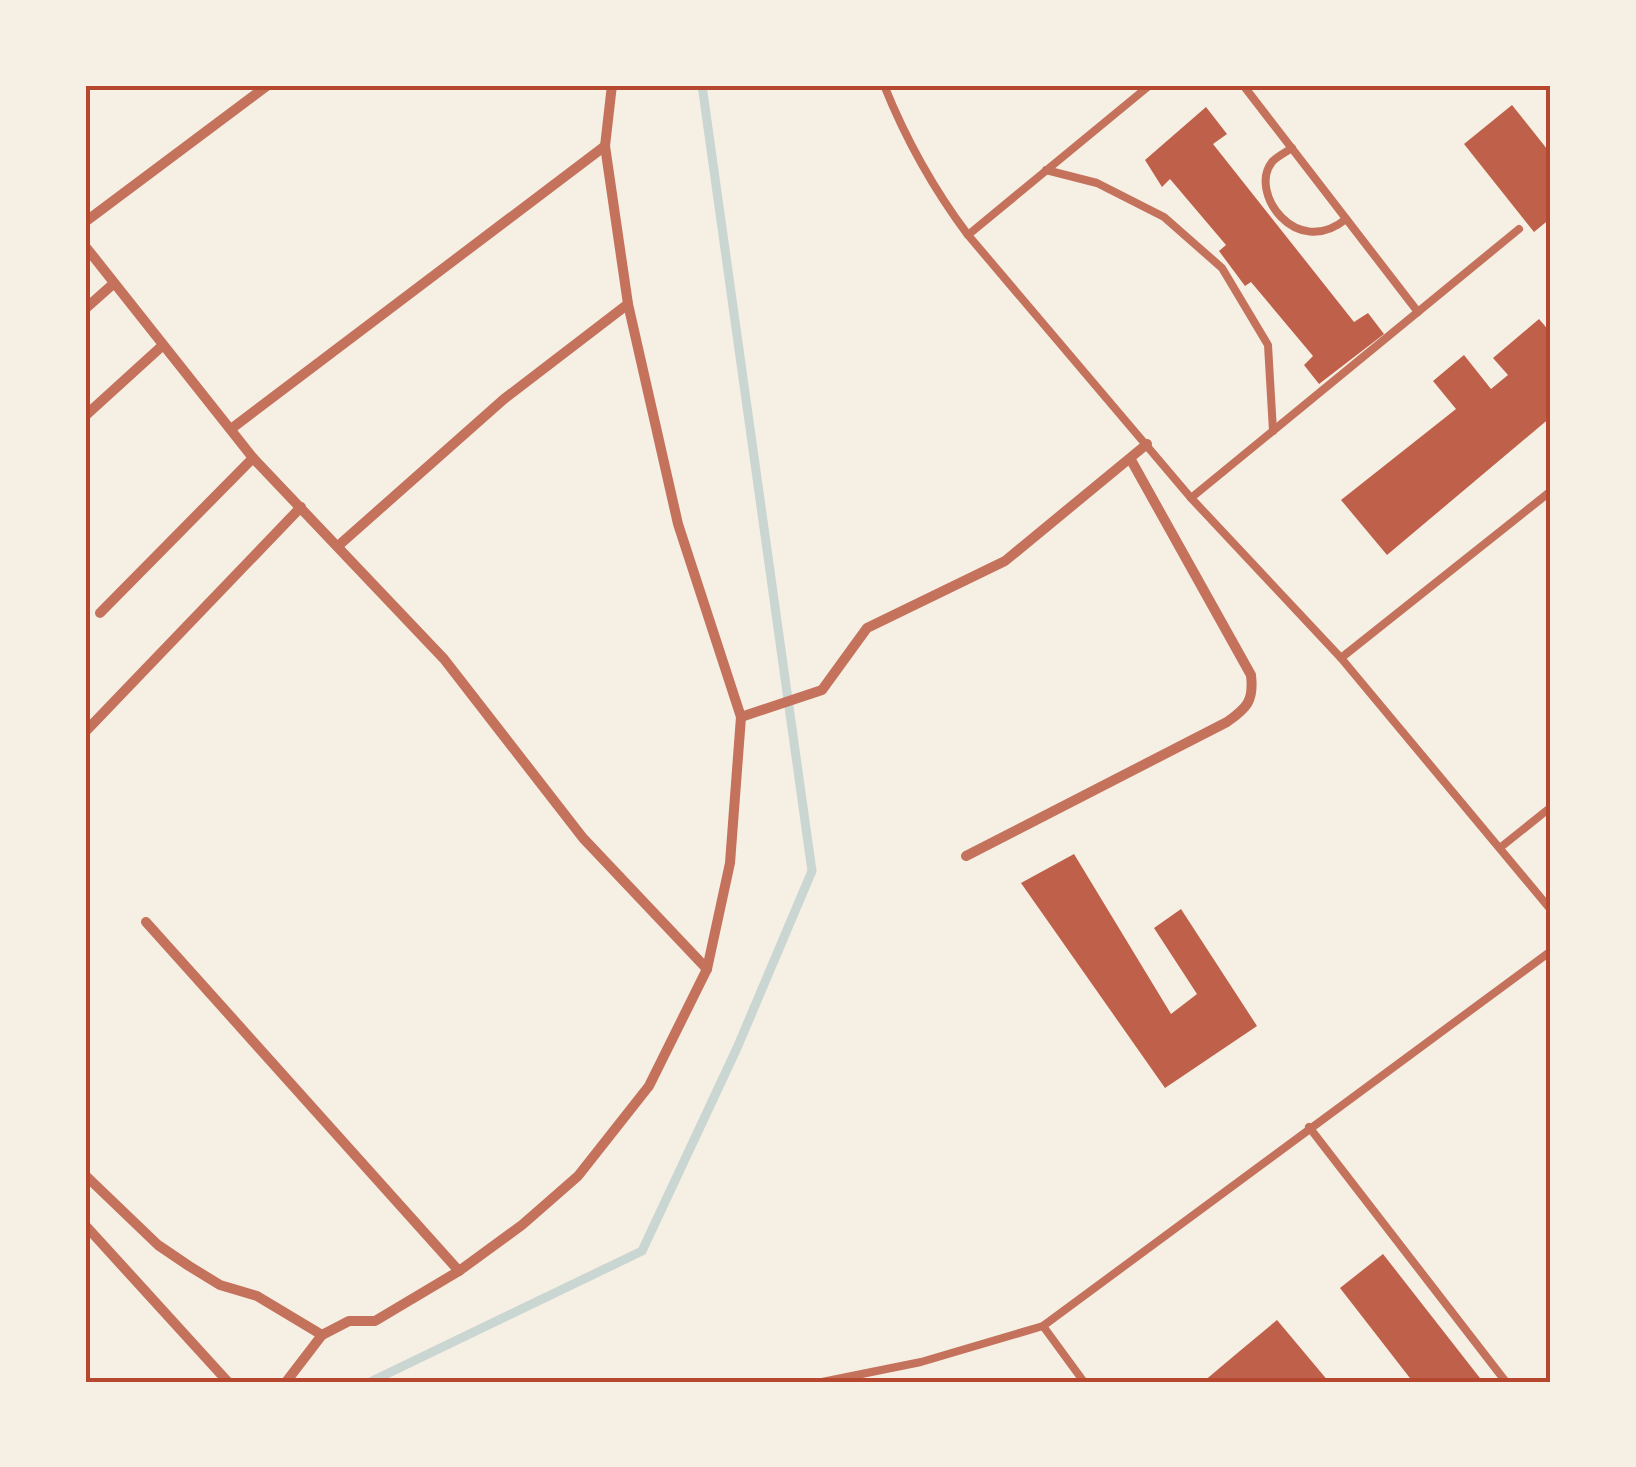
<svg xmlns="http://www.w3.org/2000/svg" width="1636" height="1467" font-family="'Asap Condensed',sans-serif">
<style>
.lines{fill:none;stroke-linecap:round;stroke-linejoin:round}
.stream{stroke:#c9d6d2;stroke-width:9}
.building{fill:#bf614a}
.service{stroke:#c5725c;stroke-width:8}
.minor{stroke:#c5725c;stroke-width:10}
.neatline{fill:none;stroke:#b5482f;stroke-width:4}
</style>
<rect width="100%" height="100%" fill="#f6efe4"/>
<g class="lines">
<path class="stream" d="M 370,1382 L 642,1251 L 737,1048 L 812,871 L 702,85"/>
</g>
<g class="building">
<path d="M 1512,105 L 1551,154 L 1551,218 L 1534,232 L 1464,144 Z"/>
<path d="M 1206,107 L 1227,134 L 1213,144 L 1354,322 L 1368,313 L 1384,334 L 1319,384 L 1304,365 L 1313,356 L 1251,282 L 1245,286 L 1219,251 L 1226,245 L 1170,179 L 1162,187 L 1145,160 Z"/>
<path d="M 1539,319 L 1551,333 L 1551,417 L 1387,555 L 1341,500 L 1456,409 L 1433,381 L 1464,355 L 1491,389 L 1508,375 L 1493,358 Z"/>
<path d="M 1074,854 L 1171,1014 L 1197,994 L 1154,928 L 1181,909 L 1257,1026 L 1165,1088 L 1021,883 Z"/>
<path d="M 1383,1254 L 1483,1382 L 1413,1382 L 1340,1288 Z"/>
<path d="M 1277,1320 L 1329,1382 L 1203,1382 L 1241,1350 Z"/>
</g>
<g class="lines">
<g class="service">
<path d="M 884,85 C 906,140 932,187 968,235 L 1191,498 L 1341,658 L 1551,910"/>
<path d="M 1243,85 L 1418,312"/>
<path d="M 1292,148 C 1286,152 1276,157 1272,162 C 1248,192 1296,260 1346,219"/>
<path d="M 1046,170 L 1097,183 L 1164,217 L 1222,268 L 1268,345 L 1273,431"/>
<path d="M 968,235 L 1150,85"/>
<path d="M 1191,498 L 1519,229"/>
<path d="M 1341,658 L 1551,491"/>
<path d="M 1501,847 L 1551,807"/>
<path d="M 1309,1127 L 1506,1382"/>
<path d="M 1043,1326 L 1084,1382"/>
<path d="M 822,1382 L 921,1362 L 1043,1326 L 1551,951"/>
</g>
<g class="minor">
<path d="M 612,85 L 605,146 L 628,304 L 678,524 L 741,717 L 822,690 L 867,628 L 1005,561 L 1147,444"/>
<path d="M 85,222 L 268,85"/>
<path d="M 85,246 L 253,458 L 444,659 L 583,838 L 707,969"/>
<path d="M 85,309 L 112,285"/>
<path d="M 85,416 L 162,346"/>
<path d="M 231,429 L 605,146"/>
<path d="M 338,546 L 504,399 L 628,304"/>
<path d="M 100,613 L 253,458"/>
<path d="M 85,732 L 301,507"/>
<path d="M 966,856 L 1227,722 C 1247,708 1254,701 1251,675 L 1131,460"/>
<path d="M 146,922 L 459,1271"/>
<path d="M 85,1175 L 158,1245 L 189,1266 L 220,1285 L 257,1296 L 322,1335"/>
<path d="M 85,1225 L 228,1382"/>
<path d="M 286,1382 L 322,1335 L 349,1321 L 375,1321 L 459,1271 L 522,1225 L 578,1176 L 649,1086 L 707,969 L 730,863 L 741,717"/>
</g>
</g>
<rect width="1636" height="1467" fill="none" stroke="#f6efe4" stroke-width="175"/>
<rect x="88" y="88" width="1460" height="1292" class="neatline"/>
</svg>
